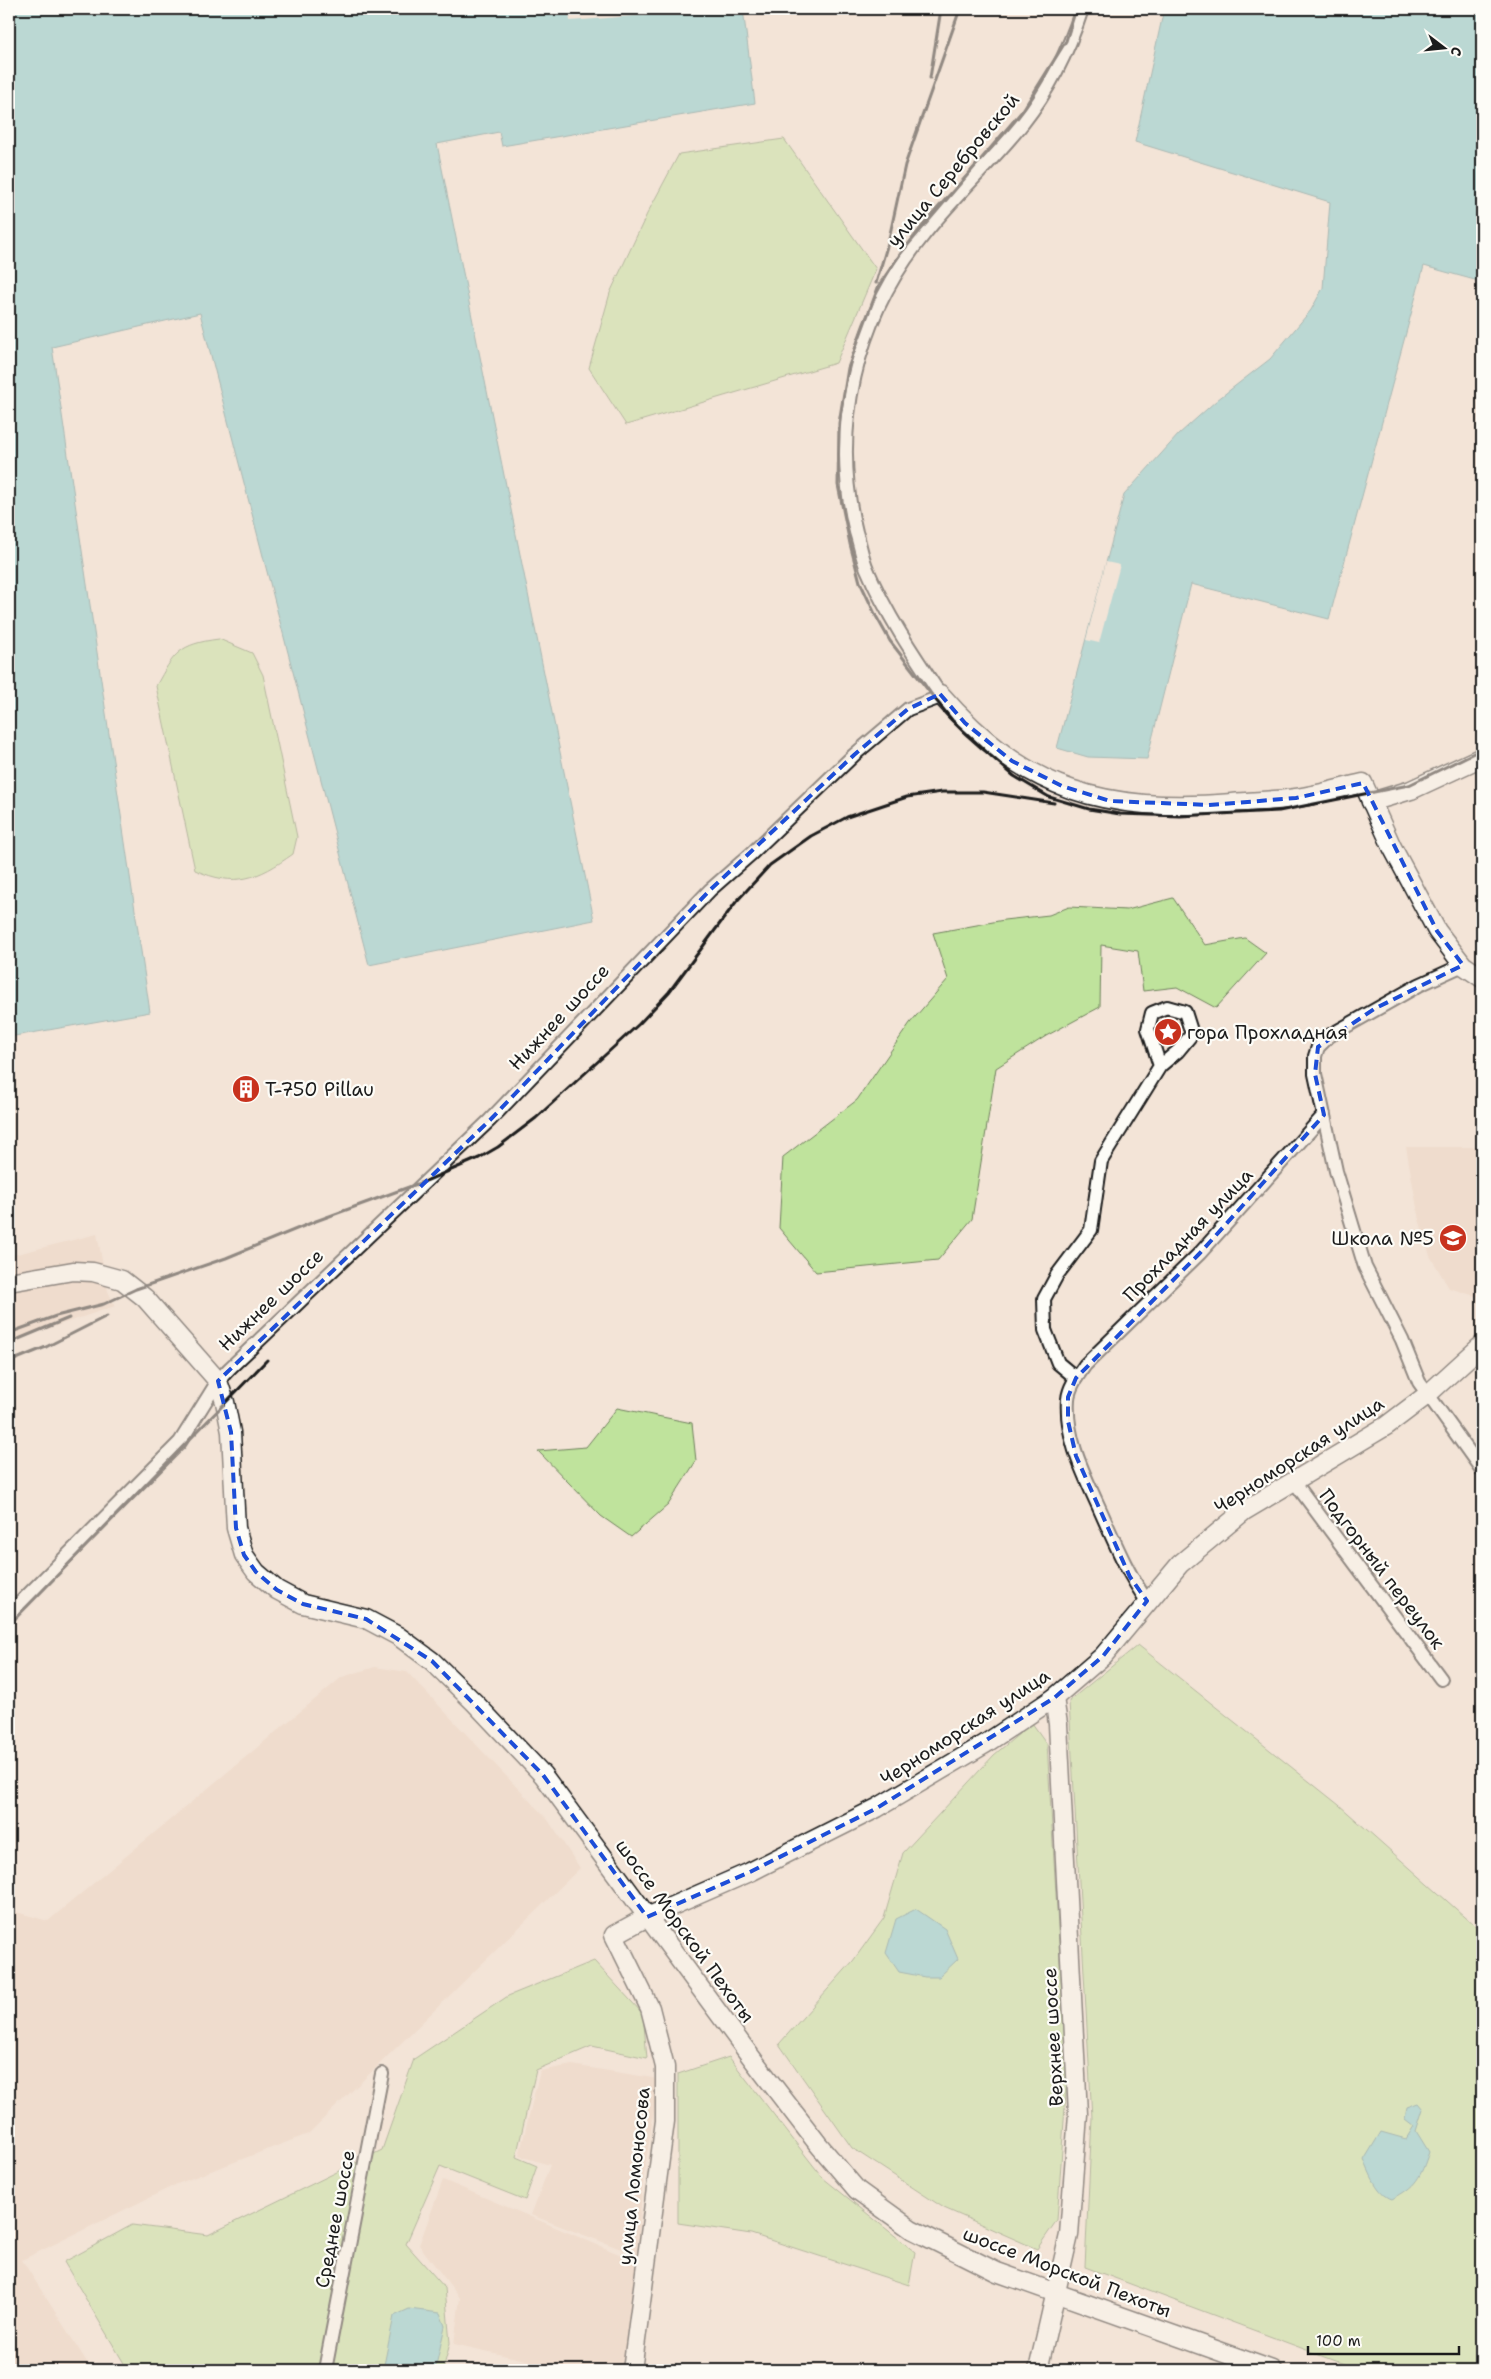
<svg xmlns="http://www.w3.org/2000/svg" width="1491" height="2379" font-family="'Shantell Sans',sans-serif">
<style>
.built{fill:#ecd3c1}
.green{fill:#bfe39c;stroke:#6e805c}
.water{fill:#78c9ce;stroke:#538487}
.pier{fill:#f3e4d7}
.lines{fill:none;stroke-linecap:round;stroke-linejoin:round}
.street-casing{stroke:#1c1c1c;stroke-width:16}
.secondary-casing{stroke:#1c1c1c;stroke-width:21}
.street{stroke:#fdfcf7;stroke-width:12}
.secondary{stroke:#fdfcf7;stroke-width:18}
.rail{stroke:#1c1c1c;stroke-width:3}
.marked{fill:none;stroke:#1d4ed8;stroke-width:4;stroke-dasharray:10 6;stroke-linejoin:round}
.labels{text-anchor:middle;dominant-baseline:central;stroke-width:4.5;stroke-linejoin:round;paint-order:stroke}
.street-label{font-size:19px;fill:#1c1c1c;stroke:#fdfcf7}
.poi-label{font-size:19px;fill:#1c1c1c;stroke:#fdfcf7;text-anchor:start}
</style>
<rect width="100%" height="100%" fill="#f3e4d7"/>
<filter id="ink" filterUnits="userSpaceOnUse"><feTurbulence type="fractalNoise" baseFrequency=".02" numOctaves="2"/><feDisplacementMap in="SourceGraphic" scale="10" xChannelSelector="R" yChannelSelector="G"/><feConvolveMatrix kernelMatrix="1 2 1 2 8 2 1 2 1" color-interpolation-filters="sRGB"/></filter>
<g filter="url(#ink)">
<g class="built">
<path d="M 1406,1147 L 1482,1147 L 1482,1298 L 1449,1288 L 1430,1256 L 1419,1219 Z"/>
<path d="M 97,1234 L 108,1291 L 115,1306 L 9,1342 L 9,1256 Z"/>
<path d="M 375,1667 L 407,1672 L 548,1820 L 580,1868 L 308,2134 L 177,2184 L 22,2260 L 92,2370 L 9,2370 L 9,1910 L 48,1921 L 342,1677 Z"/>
<path d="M 572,2065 L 659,2079 L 643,2180 L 637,2255 L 531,2215 L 550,2165 L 519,2156 L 540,2071 Z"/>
<path d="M 443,2180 L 638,2262 L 621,2370 L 570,2370 L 454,2344 L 460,2298 L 419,2245 Z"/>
</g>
<g class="green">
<path d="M 784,139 L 876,269 L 836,363 L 626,425 L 589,368 L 610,293 L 647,214 L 679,154 Z"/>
<path d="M 219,639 L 252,653 L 263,675 L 297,837 L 293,854 C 258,879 235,888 195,870 L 156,686 C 174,653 179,644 219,639 Z"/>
<path d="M 1173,898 L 1205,945 L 1245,938 L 1266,953 L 1216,1008 L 1177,987 L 1143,991 L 1138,951 L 1101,945 L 1100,1007 L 1046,1036 L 996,1068 L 972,1219 L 938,1260 L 816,1272 L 779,1228 L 783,1157 L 857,1100 L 910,1023 L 948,979 L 933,933 L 1004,920 L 1049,915 L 1069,907 L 1127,910 Z"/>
<path d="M 617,1408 L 692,1423 L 696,1461 L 668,1505 L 631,1537 L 601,1516 L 538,1451 L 586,1447 Z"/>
<path d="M 1138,1645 L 1339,1805 L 1482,1932 L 1482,2370 L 1360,2370 L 1085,2267 L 1092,2118 L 1069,1701 Z"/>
<path d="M 1032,1723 L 1047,1744 L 1067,2078 L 1057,2220 L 1037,2249 L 944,2208 L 852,2148 L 779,2044 L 853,1961 L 884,1918 L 903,1853 L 994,1755 Z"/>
<path d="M 594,1961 L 643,2014 L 647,2058 L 592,2046 L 536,2070 L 516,2157 L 537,2166 L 525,2200 L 440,2166 L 406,2244 L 445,2288 L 450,2343 L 443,2370 L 128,2370 L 64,2262 L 132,2225 L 208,2235 L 382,2150 L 414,2059 L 508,1996 Z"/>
<path d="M 729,2057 L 823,2178 L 915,2252 L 909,2285 L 751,2234 L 678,2223 L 678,2074 Z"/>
</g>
<g class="water">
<path d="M 9,9 L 743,9 L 755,103 L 502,146 L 499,132 L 437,144 L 594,920 L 369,965 L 200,313 L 52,347 L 150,1012 L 9,1037 Z"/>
<path d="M 1164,9 L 1482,9 L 1482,282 L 1424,266 L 1329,619 L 1191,584 L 1147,759 L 1088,757 L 1057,748 L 1124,495 L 1179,434 L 1217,400 L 1270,359 L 1311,310 L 1323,288 L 1330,202 L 1135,142 Z"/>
<path d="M 916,1909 L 945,1929 L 958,1959 L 939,1977 L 925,1977 L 899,1972 L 886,1953 L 896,1919 Z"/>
<path d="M 1418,2103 L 1423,2109 L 1416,2131 L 1429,2152 C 1420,2178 1417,2186 1392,2199 C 1377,2194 1370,2173 1364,2160 L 1381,2132 L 1406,2139 L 1414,2126 L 1405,2119 L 1407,2107 Z"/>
<path d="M 409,2309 L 440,2313 L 445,2326 L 435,2370 L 383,2370 L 394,2316 Z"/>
</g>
<g class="pier">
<path d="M 619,9 L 721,9 L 570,21 L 569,13 Z"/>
<path d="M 1106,562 L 1120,565 L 1099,643 L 1086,640 Z"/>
</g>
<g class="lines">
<defs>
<g id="street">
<path d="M 1463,965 L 1419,985 L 1329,1036 L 1318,1047 L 1315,1056 L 1315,1074 L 1336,1171 L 1365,1267 L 1402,1340 L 1419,1382 L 1482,1470"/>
<path d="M 1076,1378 L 1058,1363 L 1045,1330 L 1044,1299 L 1057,1275 L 1091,1230 L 1101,1161 L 1160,1066 L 1178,1051 L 1192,1034 L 1185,1012 L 1167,1007 L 1152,1013 L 1148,1029 L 1160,1066"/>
<path d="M 1293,1480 L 1441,1679"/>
<path d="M 1147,1601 C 1127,1573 1115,1543 1101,1512 C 1085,1476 1065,1440 1068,1399 C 1069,1387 1078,1375 1085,1365 L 1200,1253 L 1324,1115"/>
<path d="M 9,1614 L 180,1442 L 218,1381 L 229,1369 L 490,1120 L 710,890 L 751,854 L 854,755 L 908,709 L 935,699 L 940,694 C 913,654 886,614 867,569 C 862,558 860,544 856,532 C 830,429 856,319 922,237 C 953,197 991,163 1023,123 C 1050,89 1069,49 1082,9"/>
<path d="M 325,2370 L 382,2074"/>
</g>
<g id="secondary">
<path d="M 940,694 C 1025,792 1105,813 1232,803 C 1253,801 1275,801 1296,798 C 1318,795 1341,788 1363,783 L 1392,847 L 1437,931 L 1463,965 L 1482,978"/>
<path d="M 1371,802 L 1411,790 L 1482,757"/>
<path d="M 9,1282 L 73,1271 L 93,1272 L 122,1280 L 145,1298 L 218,1381 L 225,1402 L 231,1432 L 236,1528 L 244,1555 L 256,1572 L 277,1590 L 303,1604 L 366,1619 L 398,1636 L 432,1661 L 475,1703 L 543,1775 L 754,2061 L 818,2144 L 857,2190 L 911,2229 L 997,2272 L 1272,2370"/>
<path d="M 632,2370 L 665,2121 L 665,2067 L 650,2008 L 614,1935 L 647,1917 L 750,1872 L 877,1808 L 985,1744 L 1054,1698 L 1103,1656 L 1180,1564 L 1244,1511 L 1386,1426 L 1427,1395 L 1482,1345"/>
<path d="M 1038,2370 L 1069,2235 L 1078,2114 L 1058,1724 L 1054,1698"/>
</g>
</defs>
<use href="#street" class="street-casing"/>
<use href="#secondary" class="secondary-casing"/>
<use href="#street" class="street"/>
<use href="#secondary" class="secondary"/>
<g class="rail">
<path d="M 1076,9 L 1066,41 L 1023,110 L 901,253 L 879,285 L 848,368 L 839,423 L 838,485 L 850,544 L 860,582 L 876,616 L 890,641 L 935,699 L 952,720 L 991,756 L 1014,776 L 1049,797 L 1089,809 L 1120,814 L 1180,816 L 1279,811 L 1409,785 L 1482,749"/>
<path d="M 930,78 L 941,9"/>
<path d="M 876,283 L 888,243 L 905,165 L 960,9"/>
<path d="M 9,1333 L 56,1316 L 104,1304 L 136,1289 L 226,1258 L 316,1221 L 428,1180 L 479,1158 L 498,1147 L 536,1118 L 639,1024 L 669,992 L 736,902 L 770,865 L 811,836 L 847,817 L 907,797 L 942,792 L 983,792 L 1054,803"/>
<path d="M 9,1343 L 69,1318"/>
<path d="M 9,1362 L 46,1347 L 107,1316"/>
<path d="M 9,1625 L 267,1360"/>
</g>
</g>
</g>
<path d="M0 0H1491V2379H0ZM 940,694 L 965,723 L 1012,761 L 1062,786 L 1110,801 L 1209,805 L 1296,798 L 1363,783 L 1437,931 L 1463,965 L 1374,1009 L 1318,1047 L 1315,1074 L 1324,1115 L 1200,1253 L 1076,1378 L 1068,1397 L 1068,1421 L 1076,1456 L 1130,1577 L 1147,1601 L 1103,1656 L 1054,1698 L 877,1808 L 750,1872 L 647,1917 L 543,1775 L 432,1661 L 366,1619 L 303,1604 L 277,1590 L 256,1572 L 244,1555 L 236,1528 L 231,1432 L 218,1381 L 490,1120 L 710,890 L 854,755 L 908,709 Z" fill="#f3e4d7" fill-opacity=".55" fill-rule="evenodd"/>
<path class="marked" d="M 940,694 L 965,723 L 1012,761 L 1062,786 L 1110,801 L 1209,805 L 1296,798 L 1363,783 L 1437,931 L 1463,965 L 1374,1009 L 1318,1047 L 1315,1074 L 1324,1115 L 1200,1253 L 1076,1378 L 1068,1397 L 1068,1421 L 1076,1456 L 1130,1577 L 1147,1601 L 1103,1656 L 1054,1698 L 877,1808 L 750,1872 L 647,1917 L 543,1775 L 432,1661 L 366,1619 L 303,1604 L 277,1590 L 256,1572 L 244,1555 L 236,1528 L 231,1432 L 218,1381 L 490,1120 L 710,890 L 854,755 L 908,709 Z"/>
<defs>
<symbol id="sight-disc" viewBox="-11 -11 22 22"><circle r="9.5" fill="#c8321e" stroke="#fdfcf7"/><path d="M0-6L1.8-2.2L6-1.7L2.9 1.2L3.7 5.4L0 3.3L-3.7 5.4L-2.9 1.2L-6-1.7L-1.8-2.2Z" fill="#fff"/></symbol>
<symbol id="building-disc" viewBox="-11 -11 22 22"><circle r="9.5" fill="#c8321e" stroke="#fdfcf7"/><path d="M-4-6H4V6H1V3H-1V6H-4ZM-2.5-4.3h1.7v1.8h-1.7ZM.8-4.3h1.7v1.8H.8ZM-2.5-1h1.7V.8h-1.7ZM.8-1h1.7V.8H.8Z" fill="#fff"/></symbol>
<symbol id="school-disc" viewBox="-11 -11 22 22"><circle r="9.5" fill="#c8321e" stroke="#fdfcf7"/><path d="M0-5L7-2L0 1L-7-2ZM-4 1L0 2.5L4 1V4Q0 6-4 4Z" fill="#fff"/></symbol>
</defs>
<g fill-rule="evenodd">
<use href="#sight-disc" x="1152" y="1016" width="32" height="32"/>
<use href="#building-disc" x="230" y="1073" width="32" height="32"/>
<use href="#school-disc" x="1437" y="1222" width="32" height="32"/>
</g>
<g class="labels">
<g class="street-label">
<text transform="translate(953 170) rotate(-50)">улица Серебровской</text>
<text transform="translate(559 1017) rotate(-47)">Нижнее шоссе</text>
<text transform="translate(1188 1235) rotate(-46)">Прохладная улица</text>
<text transform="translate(271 1300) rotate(-44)">Нижнее шоссе</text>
<text transform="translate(1299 1455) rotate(-33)">Черноморская улица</text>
<text transform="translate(1382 1569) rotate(53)">Подгорный переулок</text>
<text transform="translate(965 1727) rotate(-33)">Черноморская улица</text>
<text transform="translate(685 1931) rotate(54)">шоссе Морской Пехоты</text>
<text transform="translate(1053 2037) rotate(-93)">Верхнее шоссе</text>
<text transform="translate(634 2176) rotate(-84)">улица Ломоносова</text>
<text transform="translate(335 2219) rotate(-79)">Среднее шоссе</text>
<text transform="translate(1067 2272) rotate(21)">шоссе Морской Пехоты</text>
</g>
<g class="poi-label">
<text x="1187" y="1032">гора Прохладная</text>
<text x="265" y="1089">T-750 Pillau</text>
<text x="1434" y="1238" text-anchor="end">Школа №5</text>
</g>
</g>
<rect width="1491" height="2379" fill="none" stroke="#fdfcf7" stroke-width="30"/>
<rect x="15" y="15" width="1461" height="2349" fill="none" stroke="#1c1c1c" stroke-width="2" filter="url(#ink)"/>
<g transform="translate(1444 48) rotate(106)" stroke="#fdfcf7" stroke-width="4" paint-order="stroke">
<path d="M0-4L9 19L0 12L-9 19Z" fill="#1c1c1c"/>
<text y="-8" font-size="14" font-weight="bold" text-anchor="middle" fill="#1c1c1c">С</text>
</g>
<path d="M1308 2346v8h151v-8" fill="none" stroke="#1c1c1c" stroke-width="2.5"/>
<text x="1316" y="2346" font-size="15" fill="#1c1c1c" stroke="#fdfcf7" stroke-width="4" paint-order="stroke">100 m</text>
</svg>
